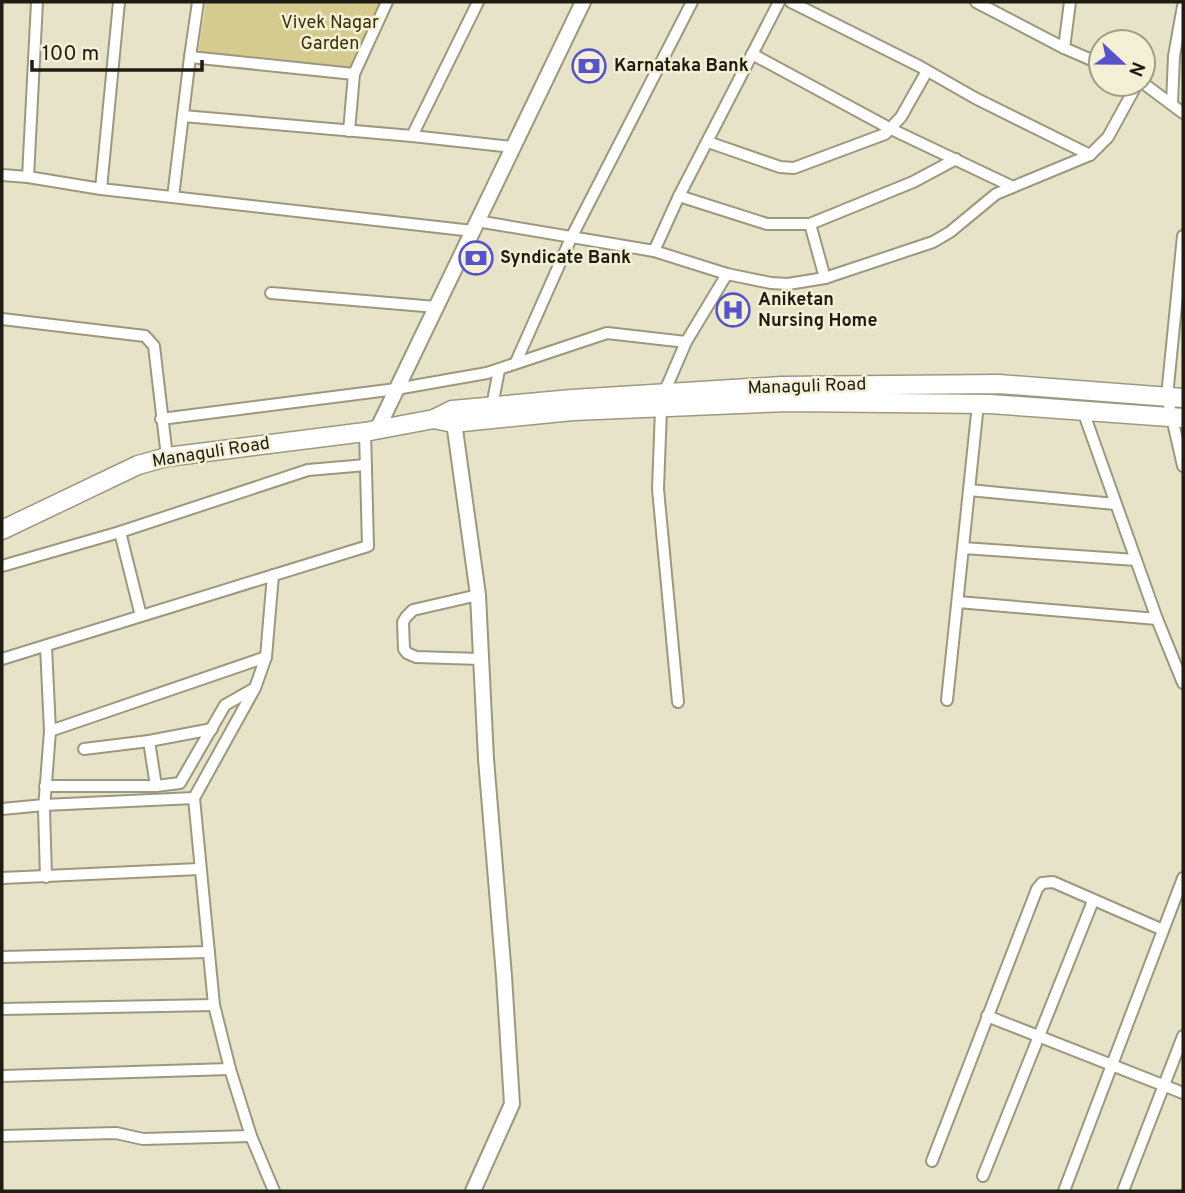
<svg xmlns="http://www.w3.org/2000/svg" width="1185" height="1193" font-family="Overpass,sans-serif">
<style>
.green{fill:#d5cb8f}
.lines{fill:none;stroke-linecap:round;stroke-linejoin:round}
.minor-casing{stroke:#9c987f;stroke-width:14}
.tertiary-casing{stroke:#9c987f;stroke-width:18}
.primary-casing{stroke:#9c987f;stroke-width:21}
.minor{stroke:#fff;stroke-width:10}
.tertiary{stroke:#fff;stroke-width:14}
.primary{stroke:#fff;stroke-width:18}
.labels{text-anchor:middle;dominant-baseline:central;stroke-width:5;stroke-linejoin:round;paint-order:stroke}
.park-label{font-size:18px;fill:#372f05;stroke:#f4f0d5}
.poi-label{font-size:18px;font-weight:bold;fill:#1f1d13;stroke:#f4f0d5;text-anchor:start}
.street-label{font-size:18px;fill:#1f1d13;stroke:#f4f0d5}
</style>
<rect width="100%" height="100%" fill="#e7e3c8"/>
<path class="green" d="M 206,2 L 380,2 L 350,68 L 198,54 Z"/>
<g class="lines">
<defs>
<g id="minor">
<path d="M 198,2 L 190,57 L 354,74 L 387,2"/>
<path d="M 791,2 L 919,66 L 975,98 L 1090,155"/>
<path d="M 976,2 L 1064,48 L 1101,64"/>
<path d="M 1064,48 L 1070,2"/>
<path d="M 752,54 L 891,129 L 1011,186"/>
<path d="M 1143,83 L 1183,113"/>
<path d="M 1172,104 L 1174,56 L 1183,6"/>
<path d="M 183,116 L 412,136 L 513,147"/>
<path d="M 349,131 L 354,74"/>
<path d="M 412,136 L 478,2"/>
<path d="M 708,142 L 780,167 L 794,168 L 885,134 L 901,117 L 927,71"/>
<path d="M 2,175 L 28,177 L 101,189 L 119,2"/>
<path d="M 28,177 L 37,2"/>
<path d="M 101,189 L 473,231"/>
<path d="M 679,196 L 767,224 L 810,224 L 913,182 L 956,159"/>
<path d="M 173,197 L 190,57"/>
<path d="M 477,221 L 654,251 L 727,274 L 771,283 L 788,284 L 825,278 L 933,242 L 950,232 L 996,194 L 1090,155 L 1108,137 L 1137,84"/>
<path d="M 810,224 L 825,278"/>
<path d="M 1183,236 L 1167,396 L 1183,466"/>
<path d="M 654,251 L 679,196 L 779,2"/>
<path d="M 271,293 L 436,307"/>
<path d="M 2,319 L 145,336 L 154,346 L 167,457"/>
<path d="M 516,362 L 572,236 L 692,2"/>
<path d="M 492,406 L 499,370"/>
<path d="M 1083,411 L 1157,619 L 1183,683"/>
<path d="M 161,419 L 396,389 L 487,373 L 607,333 L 686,342"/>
<path d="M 969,490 L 1115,504"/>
<path d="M 120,532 L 141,616"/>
<path d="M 963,548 L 1136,560"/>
<path d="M 2,566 L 120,532 L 308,470 L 366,465"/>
<path d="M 273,575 L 266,657 L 255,688 L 194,798 L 214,1005 L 230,1069 L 251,1136 L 274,1191"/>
<path d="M 478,595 L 413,610 L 406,617 L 403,622 L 404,649 L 407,653 L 416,657 L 481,659"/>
<path d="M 958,602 L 1157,619"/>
<path d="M 46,646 L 50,731 L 266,657"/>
<path d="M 2,659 L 368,546 L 365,432"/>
<path d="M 947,700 L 978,404"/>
<path d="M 678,702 L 658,489 L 661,409 L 664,393 L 686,342 L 727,274"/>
<path d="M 149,741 L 156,786"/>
<path d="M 84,749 L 149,741 L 212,729"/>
<path d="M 45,786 L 156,786 L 180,783 L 225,705 L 255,688"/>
<path d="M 2,809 L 44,805 L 194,798"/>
<path d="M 46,877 L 44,809 L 50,731"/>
<path d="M 2,878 L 199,869"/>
<path d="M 2,957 L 209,952"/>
<path d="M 2,1009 L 214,1005"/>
<path d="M 987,1016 L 1183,1093"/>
<path d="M 2,1076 L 230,1069"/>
<path d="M 2,1136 L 116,1133 L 143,1139 L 251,1136"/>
<path d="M 932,1161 L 1037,889 L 1042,883 L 1053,882 L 1163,930"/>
<path d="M 983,1176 L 1093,901"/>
<path d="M 1064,1191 L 1183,878"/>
<path d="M 1123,1191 L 1183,1036"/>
</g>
<g id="tertiary">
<path d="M 453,415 L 478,595 L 486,759 L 504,976 L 512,1104 L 473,1191"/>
<path d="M 377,430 L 583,2"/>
</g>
<g id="primary">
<path d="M 434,419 L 453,423 L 573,411 L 787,402 L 990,404 L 1183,418"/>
<path d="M 2,530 L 138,465 L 167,457 L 365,432 L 434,419 L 452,410 L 572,399 L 782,386 L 999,384 L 1183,398"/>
</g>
</defs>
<use href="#minor" class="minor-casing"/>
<use href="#tertiary" class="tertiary-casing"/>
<use href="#primary" class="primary-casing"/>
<use href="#minor" class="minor"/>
<use href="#tertiary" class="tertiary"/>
<use href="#primary" class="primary"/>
</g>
<defs>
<symbol id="bank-ring" viewBox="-11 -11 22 22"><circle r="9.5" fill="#f4f0d5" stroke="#5754cb" stroke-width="1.5"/><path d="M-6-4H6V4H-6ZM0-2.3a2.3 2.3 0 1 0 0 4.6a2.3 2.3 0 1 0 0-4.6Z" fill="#5754cb"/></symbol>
<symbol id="hospital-ring" viewBox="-11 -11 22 22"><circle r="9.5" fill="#f4f0d5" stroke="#5754cb" stroke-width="1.5"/><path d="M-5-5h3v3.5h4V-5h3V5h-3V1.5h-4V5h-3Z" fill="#5754cb"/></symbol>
</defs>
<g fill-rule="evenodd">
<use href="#bank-ring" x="570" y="47" width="38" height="38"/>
<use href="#bank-ring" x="457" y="239" width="38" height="38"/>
<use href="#hospital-ring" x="714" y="291" width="38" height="38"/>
</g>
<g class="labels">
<g class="park-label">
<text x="330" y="23">Vivek Nagar<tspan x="330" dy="21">Garden</tspan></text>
</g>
<g class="poi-label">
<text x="614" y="66">Karnataka Bank</text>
<text x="500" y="258">Syndicate Bank</text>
<text x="758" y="300">Aniketan<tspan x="758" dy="21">Nursing Home</tspan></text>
</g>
<g class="street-label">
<text transform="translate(807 387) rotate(-2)">Managuli Road</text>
<text transform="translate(211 453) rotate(-9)">Managuli Road</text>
</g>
</g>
<rect width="1185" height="1193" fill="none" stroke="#1f1d13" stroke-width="7"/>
<g transform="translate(1122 63) rotate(112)"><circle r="33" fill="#f4f0d5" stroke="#9f9c87" stroke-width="2"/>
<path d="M0-5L12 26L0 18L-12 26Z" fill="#5754cb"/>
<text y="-10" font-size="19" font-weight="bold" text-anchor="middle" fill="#1f1d13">N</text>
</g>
<path d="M32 60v10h170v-10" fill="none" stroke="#1f1d13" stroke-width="3.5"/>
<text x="42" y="60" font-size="21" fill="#1f1d13" stroke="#f4f0d5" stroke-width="5" paint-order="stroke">100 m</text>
</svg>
